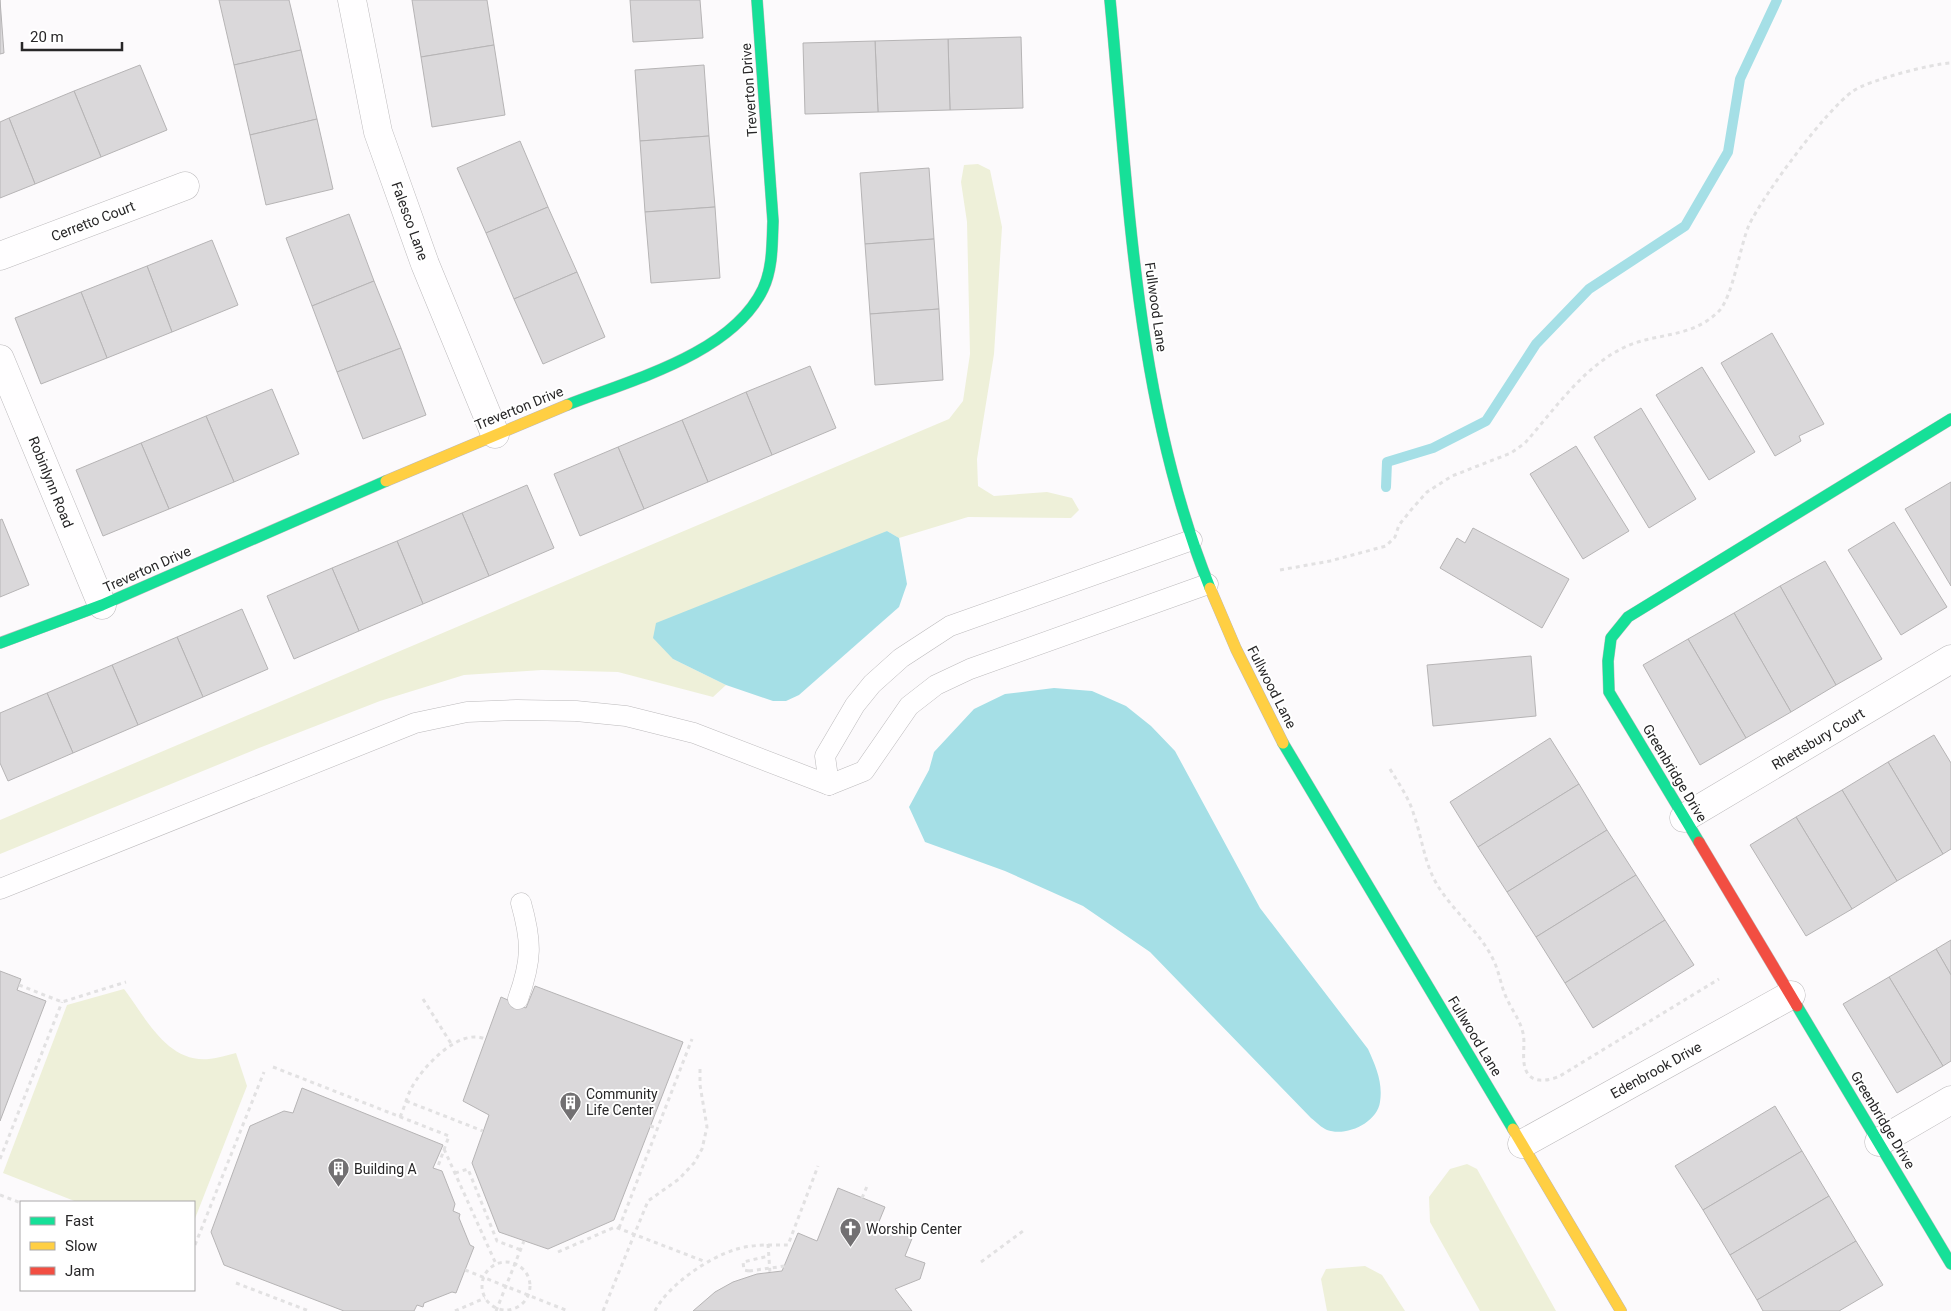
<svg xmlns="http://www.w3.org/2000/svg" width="1951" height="1311" font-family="Roboto,sans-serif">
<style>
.green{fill:#eef0d9}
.water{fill:#a5dfe6}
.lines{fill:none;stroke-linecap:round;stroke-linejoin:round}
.stream{stroke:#a5dfe6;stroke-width:10}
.building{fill:#dad8da;stroke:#b6b4b5}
.lane-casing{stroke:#bcbabc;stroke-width:21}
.street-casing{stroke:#bcbabc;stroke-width:29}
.fast-casing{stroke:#bcbabc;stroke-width:12}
.slow-casing{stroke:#bcbabc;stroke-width:12}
.jam-casing{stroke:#bcbabc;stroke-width:12}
.path{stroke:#e2e1e2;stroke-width:3;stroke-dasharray:4 4;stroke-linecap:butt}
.lane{stroke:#fffeff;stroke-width:20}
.street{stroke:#fffeff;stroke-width:28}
.fast{stroke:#16e098;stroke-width:11}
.slow{stroke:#ffcf43;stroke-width:11}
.jam{stroke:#f24e42;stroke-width:11}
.path-bridge{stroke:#e2e1e2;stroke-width:3;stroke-dasharray:4 4;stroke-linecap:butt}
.labels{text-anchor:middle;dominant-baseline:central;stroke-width:4;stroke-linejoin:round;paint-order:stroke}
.street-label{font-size:14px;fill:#272627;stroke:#fff}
.poi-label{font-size:14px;fill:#272627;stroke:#fff;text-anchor:start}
</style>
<rect width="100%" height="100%" fill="#fcfafc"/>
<g class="green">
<path d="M 978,164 L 990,170 L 1002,227 L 994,354 L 977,459 L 978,486 L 994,496 L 1047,492 L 1072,498 L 1079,510 L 1071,518 L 968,517 L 899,538 L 887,531 L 673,659 L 726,685 L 713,697 L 618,672 L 542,670 L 464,675 L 380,701 L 259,748 L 0,854 L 0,820 L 949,419 L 963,401 L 970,354 L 967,222 L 961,182 L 964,165 Z"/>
<path d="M 124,989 C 146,1018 167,1063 209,1059 C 218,1058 227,1055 236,1053 L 247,1086 L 194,1221 L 194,1202 L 77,1202 L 3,1173 L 67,1005 Z"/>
<path d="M 1467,1164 L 1477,1169 L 1556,1311 L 1480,1311 L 1430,1222 L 1429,1197 L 1450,1169 Z"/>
<path d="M 1365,1266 L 1382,1275 L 1405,1311 L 1327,1311 L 1321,1279 L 1326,1269 Z"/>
</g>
<g class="water">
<path d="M 887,531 L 899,538 L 907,584 L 899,607 L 799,695 L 786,701 L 773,701 L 726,685 L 673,659 L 653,638 L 656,623 Z"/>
<path d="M 1054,688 L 1092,691 L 1126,706 L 1151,726 L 1175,751 L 1260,908 L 1368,1049 C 1376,1067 1383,1082 1380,1102 C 1377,1123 1346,1137 1327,1130 C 1322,1128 1316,1122 1311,1118 L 1150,952 L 1083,906 L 1005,871 L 925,842 L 909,807 L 929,770 L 934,752 L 974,709 L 1005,694 Z"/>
</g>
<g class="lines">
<path class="stream" d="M 1386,487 L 1387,462 L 1433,448 L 1486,421 L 1536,344 L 1589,289 L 1685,226 L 1728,152 L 1740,79 L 1777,0"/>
</g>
<g class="building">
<path d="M 0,0 L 4,53 L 0,54 Z"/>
<path d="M 219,0 L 289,0 L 301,50 L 234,65 Z"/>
<path d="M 412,0 L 487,0 L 494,45 L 421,57 Z"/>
<path d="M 630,0 L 700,0 L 703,38 L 633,42 Z"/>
<path d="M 1021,37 L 1023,108 L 950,110 L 948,39 Z"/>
<path d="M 948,39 L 950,110 L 878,112 L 875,41 Z"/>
<path d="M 875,41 L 878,112 L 805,114 L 803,43 Z"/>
<path d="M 494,45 L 505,115 L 432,127 L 421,57 Z"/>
<path d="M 301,50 L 317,119 L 250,135 L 234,65 Z"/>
<path d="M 140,65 L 167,130 L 101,157 L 74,91 Z"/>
<path d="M 704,65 L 709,136 L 640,141 L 635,70 Z"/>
<path d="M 74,91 L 101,157 L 35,184 L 9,118 Z"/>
<path d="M 9,118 L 35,184 L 0,198 L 0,122 Z"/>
<path d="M 317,119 L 333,189 L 266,205 L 250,135 Z"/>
<path d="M 709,136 L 715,207 L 645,212 L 640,141 Z"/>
<path d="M 520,141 L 548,207 L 486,233 L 457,168 Z"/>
<path d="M 929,168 L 934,239 L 865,244 L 860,173 Z"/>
<path d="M 548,207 L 577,272 L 514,299 L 486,233 Z"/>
<path d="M 715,207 L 720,278 L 651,283 L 645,212 Z"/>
<path d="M 349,214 L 374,281 L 312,306 L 286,238 Z"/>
<path d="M 934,239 L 939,309 L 870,314 L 865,244 Z"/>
<path d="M 212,240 L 238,305 L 172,332 L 147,266 Z"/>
<path d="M 147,266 L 172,332 L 107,358 L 81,292 Z"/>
<path d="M 577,272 L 605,337 L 543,364 L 514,299 Z"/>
<path d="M 374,281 L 401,348 L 337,372 L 312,306 Z"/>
<path d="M 81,292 L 107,358 L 41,384 L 15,318 Z"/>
<path d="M 939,309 L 943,380 L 875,385 L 870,314 Z"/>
<path d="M 1772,333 L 1824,424 L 1799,436 L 1801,441 L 1775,456 L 1721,363 Z"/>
<path d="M 401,348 L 426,415 L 363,439 L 337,372 Z"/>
<path d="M 810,366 L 836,428 L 772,455 L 746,392 Z"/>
<path d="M 1702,367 L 1755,452 L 1709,480 L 1656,395 Z"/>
<path d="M 272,389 L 299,454 L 234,482 L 206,416 Z"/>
<path d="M 746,392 L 772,455 L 708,482 L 682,420 Z"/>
<path d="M 1641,408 L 1696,499 L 1649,528 L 1594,437 Z"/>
<path d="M 206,416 L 234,482 L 169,509 L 141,443 Z"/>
<path d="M 682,420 L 708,482 L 644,509 L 618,447 Z"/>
<path d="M 141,443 L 169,509 L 103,536 L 76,470 Z"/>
<path d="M 1576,446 L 1629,531 L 1583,559 L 1530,474 Z"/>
<path d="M 618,447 L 644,509 L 580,536 L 554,474 Z"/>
<path d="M 1951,482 L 1951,586 L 1905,509 Z"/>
<path d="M 527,485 L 554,548 L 489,576 L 462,513 Z"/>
<path d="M 462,513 L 489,576 L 423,604 L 397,541 Z"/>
<path d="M 2,519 L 29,585 L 0,597 L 0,520 Z"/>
<path d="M 1894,522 L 1947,607 L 1901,635 L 1848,550 Z"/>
<path d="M 1473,528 L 1569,579 L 1542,628 L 1440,568 L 1457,538 L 1465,543 Z"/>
<path d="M 397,541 L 423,604 L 359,631 L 332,568 Z"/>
<path d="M 1825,561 L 1882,659 L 1836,685 L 1780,586 Z"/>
<path d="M 332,568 L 359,631 L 294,659 L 267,596 Z"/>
<path d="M 1780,586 L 1836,685 L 1791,712 L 1734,613 Z"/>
<path d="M 242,609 L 268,669 L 203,697 L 177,637 Z"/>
<path d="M 1734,613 L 1791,712 L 1746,738 L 1688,639 Z"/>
<path d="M 177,637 L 203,697 L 138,725 L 112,665 Z"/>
<path d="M 1688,639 L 1746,738 L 1700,765 L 1643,665 Z"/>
<path d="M 1531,656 L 1536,716 L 1433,726 L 1427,665 Z"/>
<path d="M 112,665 L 138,725 L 73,753 L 47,693 Z"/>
<path d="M 47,693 L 73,753 L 8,781 L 0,763 L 0,713 Z"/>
<path d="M 1934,735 L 1951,763 L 1951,849 L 1943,854 L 1888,762 Z"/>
<path d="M 1550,738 L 1579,784 L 1478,847 L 1450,802 Z"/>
<path d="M 1888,762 L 1943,854 L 1897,881 L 1842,790 Z"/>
<path d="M 1579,784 L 1607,830 L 1507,892 L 1478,847 Z"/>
<path d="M 1842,790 L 1897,881 L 1852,909 L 1796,817 Z"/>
<path d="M 1796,817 L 1852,909 L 1806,936 L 1750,845 Z"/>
<path d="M 1607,830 L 1636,875 L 1536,937 L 1507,892 Z"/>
<path d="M 1636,875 L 1665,920 L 1565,983 L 1536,937 Z"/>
<path d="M 1665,920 L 1694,965 L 1593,1028 L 1565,983 Z"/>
<path d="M 1951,940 L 1951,975 L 1936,949 Z"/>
<path d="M 1936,949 L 1951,975 L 1951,1061 L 1943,1066 L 1889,977 Z"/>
<path d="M 0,971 L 21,979 L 17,990 L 46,1001 L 0,1121 Z"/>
<path d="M 1889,977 L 1943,1066 L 1897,1093 L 1843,1004 Z"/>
<path d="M 535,986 L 683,1042 L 614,1220 L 548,1249 L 499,1232 L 472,1163 L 489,1115 L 463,1101 L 501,997 L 526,1008 Z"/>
<path d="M 302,1088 L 443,1145 L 433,1168 L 442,1171 L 455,1204 L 453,1211 L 460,1214 L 459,1218 L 470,1245 L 474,1247 L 456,1293 L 452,1292 L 424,1303 L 423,1307 L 417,1305 L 414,1311 L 344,1311 L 224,1265 L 211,1232 L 250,1126 L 284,1111 L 293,1113 Z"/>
<path d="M 1775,1106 L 1802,1151 L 1703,1210 L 1675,1166 Z"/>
<path d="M 1802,1151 L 1829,1196 L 1730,1255 L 1703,1210 Z"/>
<path d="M 838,1188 L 885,1207 L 878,1224 L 913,1236 L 905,1256 L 925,1263 L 920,1279 L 895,1289 L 912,1311 L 693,1311 L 715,1292 L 733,1282 L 757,1274 L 782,1271 L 798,1233 L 817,1241 Z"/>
<path d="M 1829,1196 L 1856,1241 L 1757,1300 L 1730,1255 Z"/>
<path d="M 1856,1241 L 1883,1285 L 1839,1311 L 1763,1311 L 1757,1300 Z"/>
</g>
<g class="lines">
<defs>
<g id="lane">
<path d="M 829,785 L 825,756 L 855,705 L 872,684 L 901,658 L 950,626 L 1192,540"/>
<path d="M 0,889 L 415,723 L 467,712 L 517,710 L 576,711 L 626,716 L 694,733 L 829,785 L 864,771 L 909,706 L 936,685 L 970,669 L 1208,584"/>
<path d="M 518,999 C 532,960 532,942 521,903"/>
</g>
<g id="street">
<path d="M 352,0 L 378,132 L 425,264 L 495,434"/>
<path d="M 0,256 L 185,186"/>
<path d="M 0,359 L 102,605"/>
<path d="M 1684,818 L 1951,659"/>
<path d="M 1879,1142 L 1951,1100"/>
<path d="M 1522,1144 L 1791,995"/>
</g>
<g id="fast">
<path d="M 1110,0 C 1129,198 1135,402 1210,588"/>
<path d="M 567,405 C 631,380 732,354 763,289 C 773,268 772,243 773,221 L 757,0"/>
<path d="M 0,643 L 102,605 L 386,481"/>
<path d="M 1283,743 L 1513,1129"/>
<path d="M 1699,842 L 1609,692 L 1608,661 L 1611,638 L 1628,617 L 1951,419"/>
<path d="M 1797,1006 L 1951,1264"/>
</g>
<g id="slow">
<path d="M 386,481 L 567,405"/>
<path d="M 1210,588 L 1236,649 L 1283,743"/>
<path d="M 1513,1129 L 1621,1311"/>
</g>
<path id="jam" d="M 1699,842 L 1797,1006"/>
</defs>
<use href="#lane" class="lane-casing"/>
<use href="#street" class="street-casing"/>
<use href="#fast" class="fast-casing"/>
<use href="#slow" class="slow-casing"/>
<use href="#jam" class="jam-casing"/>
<g class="path">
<path d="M 1280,570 L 1330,561 L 1386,546 L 1395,537 L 1399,525 L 1411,510 L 1427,492 L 1452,476 L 1511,453 L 1525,443 C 1554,410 1584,366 1625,347 C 1657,332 1691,339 1719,311 C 1733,296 1740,246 1749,225 C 1764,194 1826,110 1853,91 C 1870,80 1930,64 1951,63"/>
<path d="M 1390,769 C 1399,784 1409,798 1414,815 C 1421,835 1424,858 1433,877 C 1449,910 1483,932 1496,966 C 1500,977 1502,989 1507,999 C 1512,1010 1520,1020 1523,1033 C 1526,1045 1520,1063 1528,1074 C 1535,1084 1551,1080 1560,1076 L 1719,979"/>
<path d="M 19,985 L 62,1002 L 126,982"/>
<path d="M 423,999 L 452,1045"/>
<path d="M 273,1067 L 449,1136 L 437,1169"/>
<path d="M 406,1101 L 483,1131"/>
<path d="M 400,1117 C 404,1109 406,1099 410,1091 C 420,1069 459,1027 485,1039"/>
<path d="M 650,1126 L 657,1128"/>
<path d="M 444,1149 L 496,1264"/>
<path d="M 0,1159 L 62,1002"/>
<path d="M 455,1173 L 468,1169 L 497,1241 L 521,1250"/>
<path d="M 0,1195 L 21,1203"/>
<path d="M 862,1198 L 868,1184"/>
<path d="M 619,1228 L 692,1039"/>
<path d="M 768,1244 L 770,1273"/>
<path d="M 195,1245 L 264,1072"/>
<path d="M 558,1252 L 615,1227 L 706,1262"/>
<circle cx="506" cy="1286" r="24"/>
<path d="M 981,1262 L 1023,1231"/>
<path d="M 465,1270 L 568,1311"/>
<path d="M 749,1271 L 744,1270 L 743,1262 L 769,1256"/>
<path d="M 236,1283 L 309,1311"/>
<path d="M 455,1311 L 485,1298"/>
<path d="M 496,1311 L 524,1241"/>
<path d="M 603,1311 L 648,1201 L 679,1179 L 694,1163 L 702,1149 L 707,1127 L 700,1085 L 700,1068"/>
<path d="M 655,1311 C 667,1286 708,1258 734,1250 C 751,1244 771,1245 788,1245 L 818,1166"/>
</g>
<use href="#lane" class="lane"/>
<use href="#street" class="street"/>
<use href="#fast" class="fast"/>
<use href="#slow" class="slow"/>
<use href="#jam" class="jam"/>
<path class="path-bridge" d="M 749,1271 L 785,1266"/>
</g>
<defs>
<symbol id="building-pin" viewBox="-11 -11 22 30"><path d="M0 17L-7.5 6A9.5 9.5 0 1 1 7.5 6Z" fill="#727072" stroke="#fff"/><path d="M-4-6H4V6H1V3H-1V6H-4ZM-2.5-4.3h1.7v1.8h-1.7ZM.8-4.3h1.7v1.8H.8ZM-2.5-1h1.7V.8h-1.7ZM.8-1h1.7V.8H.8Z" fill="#fff"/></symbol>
<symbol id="church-pin" viewBox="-11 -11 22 30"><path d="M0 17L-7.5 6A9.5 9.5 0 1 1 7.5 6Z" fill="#727072" stroke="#fff"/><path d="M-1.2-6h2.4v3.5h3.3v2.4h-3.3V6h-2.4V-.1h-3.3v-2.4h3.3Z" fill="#fff"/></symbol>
</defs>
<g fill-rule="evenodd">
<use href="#building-pin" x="558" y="1090" width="25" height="34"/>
<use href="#building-pin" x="326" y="1156" width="25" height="34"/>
<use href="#church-pin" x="838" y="1216" width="25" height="34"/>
</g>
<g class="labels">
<g class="street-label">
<text transform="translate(749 90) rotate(-94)">Treverton Drive</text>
<text transform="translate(93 221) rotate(-21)">Cerretto Court</text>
<text transform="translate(410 221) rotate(70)">Falesco Lane</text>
<text transform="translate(1156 307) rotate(82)">Fullwood Lane</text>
<text transform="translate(519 408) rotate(-22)">Treverton Drive</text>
<text transform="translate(51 482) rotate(68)">Robinlynn Road</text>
<text transform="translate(147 569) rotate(-24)">Treverton Drive</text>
<text transform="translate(1272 687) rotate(63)">Fullwood Lane</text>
<text transform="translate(1818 739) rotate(-31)">Rhettsbury Court</text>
<text transform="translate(1675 773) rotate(59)">Greenbridge Drive</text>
<text transform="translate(1475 1036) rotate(59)">Fullwood Lane</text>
<text transform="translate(1656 1070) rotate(-29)">Edenbrook Drive</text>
<text transform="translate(1883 1120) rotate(59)">Greenbridge Drive</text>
</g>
<g class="poi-label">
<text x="586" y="1094">Community<tspan x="586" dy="16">Life Center</tspan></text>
<text x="354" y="1169">Building A</text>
<text x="866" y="1229">Worship Center</text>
</g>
</g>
<rect x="20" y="1201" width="175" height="90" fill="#ffffff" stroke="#a9a8a9"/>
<rect x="30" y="1217" width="25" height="8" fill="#16e098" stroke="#a9a8a9"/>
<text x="65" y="1226" font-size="15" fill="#272627">Fast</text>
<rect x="30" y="1242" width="25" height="8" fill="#ffcf43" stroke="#a9a8a9"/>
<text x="65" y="1251" font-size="15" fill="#272627">Slow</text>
<rect x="30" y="1267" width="25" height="8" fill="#f24e42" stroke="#a9a8a9"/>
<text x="65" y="1276" font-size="15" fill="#272627">Jam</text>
<path d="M22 42v8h100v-8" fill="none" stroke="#272627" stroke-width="2.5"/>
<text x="30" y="42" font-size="15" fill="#272627" stroke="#ffffff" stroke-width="4" paint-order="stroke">20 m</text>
</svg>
